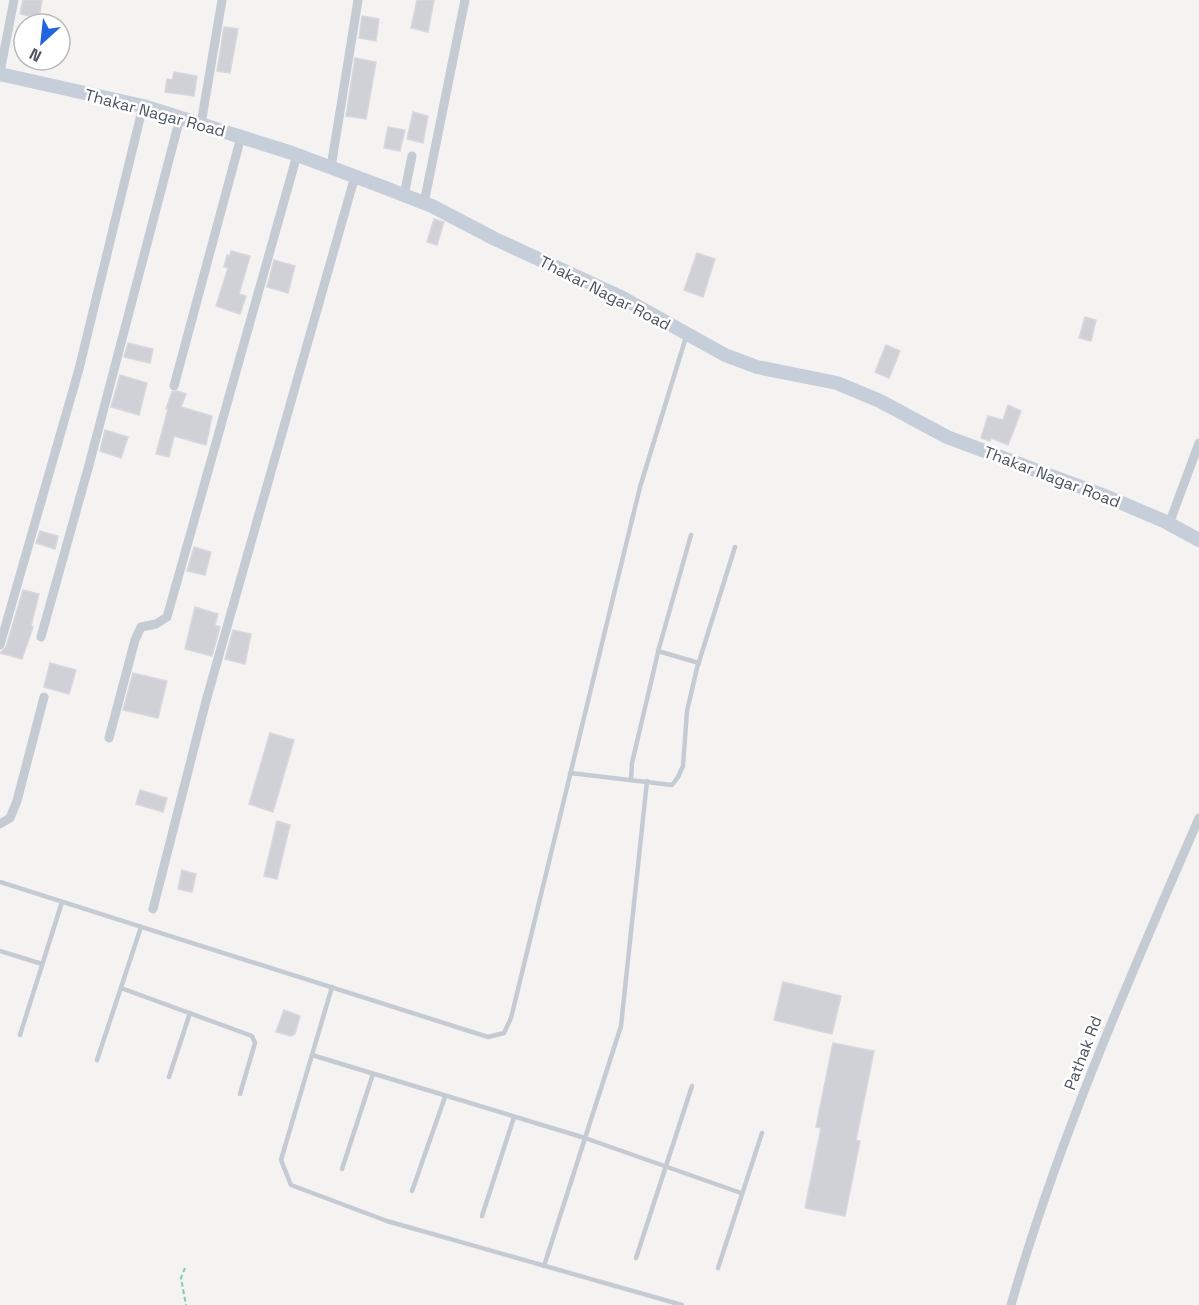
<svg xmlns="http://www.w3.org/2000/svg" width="1199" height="1305" font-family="'Space Grotesk',sans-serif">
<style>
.building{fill:#cfd1d6;stroke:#d7d8dd;stroke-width:1.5}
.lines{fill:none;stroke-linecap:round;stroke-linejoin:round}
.path{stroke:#7dccac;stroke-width:2;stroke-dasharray:4.5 3;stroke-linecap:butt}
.lane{stroke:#c4cbd3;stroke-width:4.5}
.street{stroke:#c4cbd3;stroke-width:9}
.secondary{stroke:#c6ceda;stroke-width:14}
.labels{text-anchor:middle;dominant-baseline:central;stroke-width:5;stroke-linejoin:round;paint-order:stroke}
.street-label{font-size:16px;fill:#4a545f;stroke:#fff}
</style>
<rect width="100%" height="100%" fill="#f4f3f2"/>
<g class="building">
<path d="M 23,0 L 42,0 L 39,18 L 20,14 Z"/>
<path d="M 417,0 L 434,0 L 428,32 L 411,28 Z"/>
<path d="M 362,16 L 379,19 L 376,41 L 359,38 Z"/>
<path d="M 224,27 L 238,29 L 230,73 L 217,71 Z"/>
<path d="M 355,58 L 376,62 L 366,119 L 346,116 Z"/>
<path d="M 174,72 L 197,76 L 194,96 L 165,92 L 167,79 L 172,80 Z"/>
<path d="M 413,112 L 428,116 L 423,143 L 407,139 Z"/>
<path d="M 388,127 L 405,130 L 400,151 L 384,148 Z"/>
<path d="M 434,219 L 444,222 L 437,245 L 427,242 Z"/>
<path d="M 231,251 L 250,256 L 239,294 L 246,296 L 240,314 L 216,306 L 228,268 L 224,267 L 227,255 L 230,256 Z"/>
<path d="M 697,253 L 715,259 L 703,297 L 684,290 Z"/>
<path d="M 274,260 L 295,266 L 288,293 L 267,287 Z"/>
<path d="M 1085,317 L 1096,320 L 1091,341 L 1079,338 Z"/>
<path d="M 128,343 L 153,349 L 150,363 L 124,357 Z"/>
<path d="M 886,345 L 900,351 L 889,378 L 875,372 Z"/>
<path d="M 120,375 L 147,383 L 139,415 L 111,407 Z"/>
<path d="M 178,391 L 186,394 L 181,407 L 212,416 L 206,445 L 174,436 L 169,457 L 156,454 L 168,409 L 166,409 L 172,392 Z"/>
<path d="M 1008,405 L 1021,411 L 1008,445 L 991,438 L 990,441 L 981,438 L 988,416 L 1003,420 Z"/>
<path d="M 105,430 L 128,437 L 121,458 L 100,451 Z"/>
<path d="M 40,531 L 58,536 L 55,549 L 36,543 Z"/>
<path d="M 194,547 L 211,552 L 205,575 L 187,571 Z"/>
<path d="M 23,590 L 39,594 L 31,626 L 33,627 L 22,659 L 0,653 L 6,647 Z"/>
<path d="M 195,607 L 218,614 L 215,625 L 220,627 L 212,656 L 185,649 Z"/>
<path d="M 233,630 L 251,634 L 245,664 L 225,659 Z"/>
<path d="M 50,663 L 76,670 L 69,694 L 44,687 Z"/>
<path d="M 133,673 L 167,681 L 158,718 L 123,710 Z"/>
<path d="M 270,733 L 294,740 L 273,812 L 249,804 Z"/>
<path d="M 140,790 L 167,798 L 163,812 L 136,804 Z"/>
<path d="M 277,821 L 290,825 L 277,879 L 264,876 Z"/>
<path d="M 182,870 L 196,874 L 192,892 L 178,889 Z"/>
<path d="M 783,982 L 841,996 L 832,1034 L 774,1020 Z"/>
<path d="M 284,1010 L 300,1016 L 295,1034 L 291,1036 L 276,1032 Z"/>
<path d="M 833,1043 L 874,1051 L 856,1140 L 860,1141 L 845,1216 L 805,1208 L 821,1128 L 816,1127 Z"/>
</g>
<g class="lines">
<path class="path" d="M 185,1268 L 181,1278 L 186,1305"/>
<g class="lane">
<path d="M 658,651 L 699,663"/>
<path d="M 570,773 L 672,785 L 678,777 L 683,766 L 687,711 L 697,668 L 735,547"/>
<path d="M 631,780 L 632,763 L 659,648 L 691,535"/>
<path d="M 0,882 L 488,1037 L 504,1033 L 511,1018 L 640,487 L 686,337"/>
<path d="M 0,951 L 42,964"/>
<path d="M 332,987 L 281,1160 L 291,1185 L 387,1221 L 682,1305"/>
<path d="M 121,988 L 252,1036 L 255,1043 L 240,1094"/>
<path d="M 20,1035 L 62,902"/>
<path d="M 312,1055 L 585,1138 L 741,1193"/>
<path d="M 97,1060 L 141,927"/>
<path d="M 169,1077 L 190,1013"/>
<path d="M 342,1169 L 373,1074"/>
<path d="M 412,1191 L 445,1097"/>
<path d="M 482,1216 L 514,1117"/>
<path d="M 636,1258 L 692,1086"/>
<path d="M 544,1266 L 621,1026 L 647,781"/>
<path d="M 718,1268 L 762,1133"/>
</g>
<g class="street">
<path d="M 0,72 L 14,0"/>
<path d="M 201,124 L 222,0"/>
<path d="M 331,167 L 358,0"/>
<path d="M 404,195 L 412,156"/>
<path d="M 424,203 L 465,0"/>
<path d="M 174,386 L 241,137"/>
<path d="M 1169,524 L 1199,443"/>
<path d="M 41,637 L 89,465 L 180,118"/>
<path d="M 0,645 L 79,369 L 143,106"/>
<path d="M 109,738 L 135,640 L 141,627 L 156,624 L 167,617 L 297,155"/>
<path d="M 0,824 L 10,818 L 17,801 L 44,697"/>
<path d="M 153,909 L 206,701 L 355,176"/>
<path d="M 1011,1305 C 1059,1137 1130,977 1199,818"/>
</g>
<path class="secondary" d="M 0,74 L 143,106 L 292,153 L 378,185 L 432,206 L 495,239 L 621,297 L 725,355 L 757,367 L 837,383 L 880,401 L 947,437 L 1105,496 L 1164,521 L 1199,540"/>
</g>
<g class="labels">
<g class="street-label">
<text transform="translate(155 113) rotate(15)">Thakar Nagar Road</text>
<text transform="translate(605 293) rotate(27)">Thakar Nagar Road</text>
<text transform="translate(1052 477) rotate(21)">Thakar Nagar Road</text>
<text transform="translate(1083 1053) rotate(-69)">Pathak Rd</text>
</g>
</g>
<g transform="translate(42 42) rotate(207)"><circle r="28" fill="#ffffff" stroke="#b7bbbf" stroke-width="1.5"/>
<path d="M0-4.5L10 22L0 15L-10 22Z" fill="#2163e0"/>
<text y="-9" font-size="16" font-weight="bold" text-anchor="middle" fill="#4a545f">N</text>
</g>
</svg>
